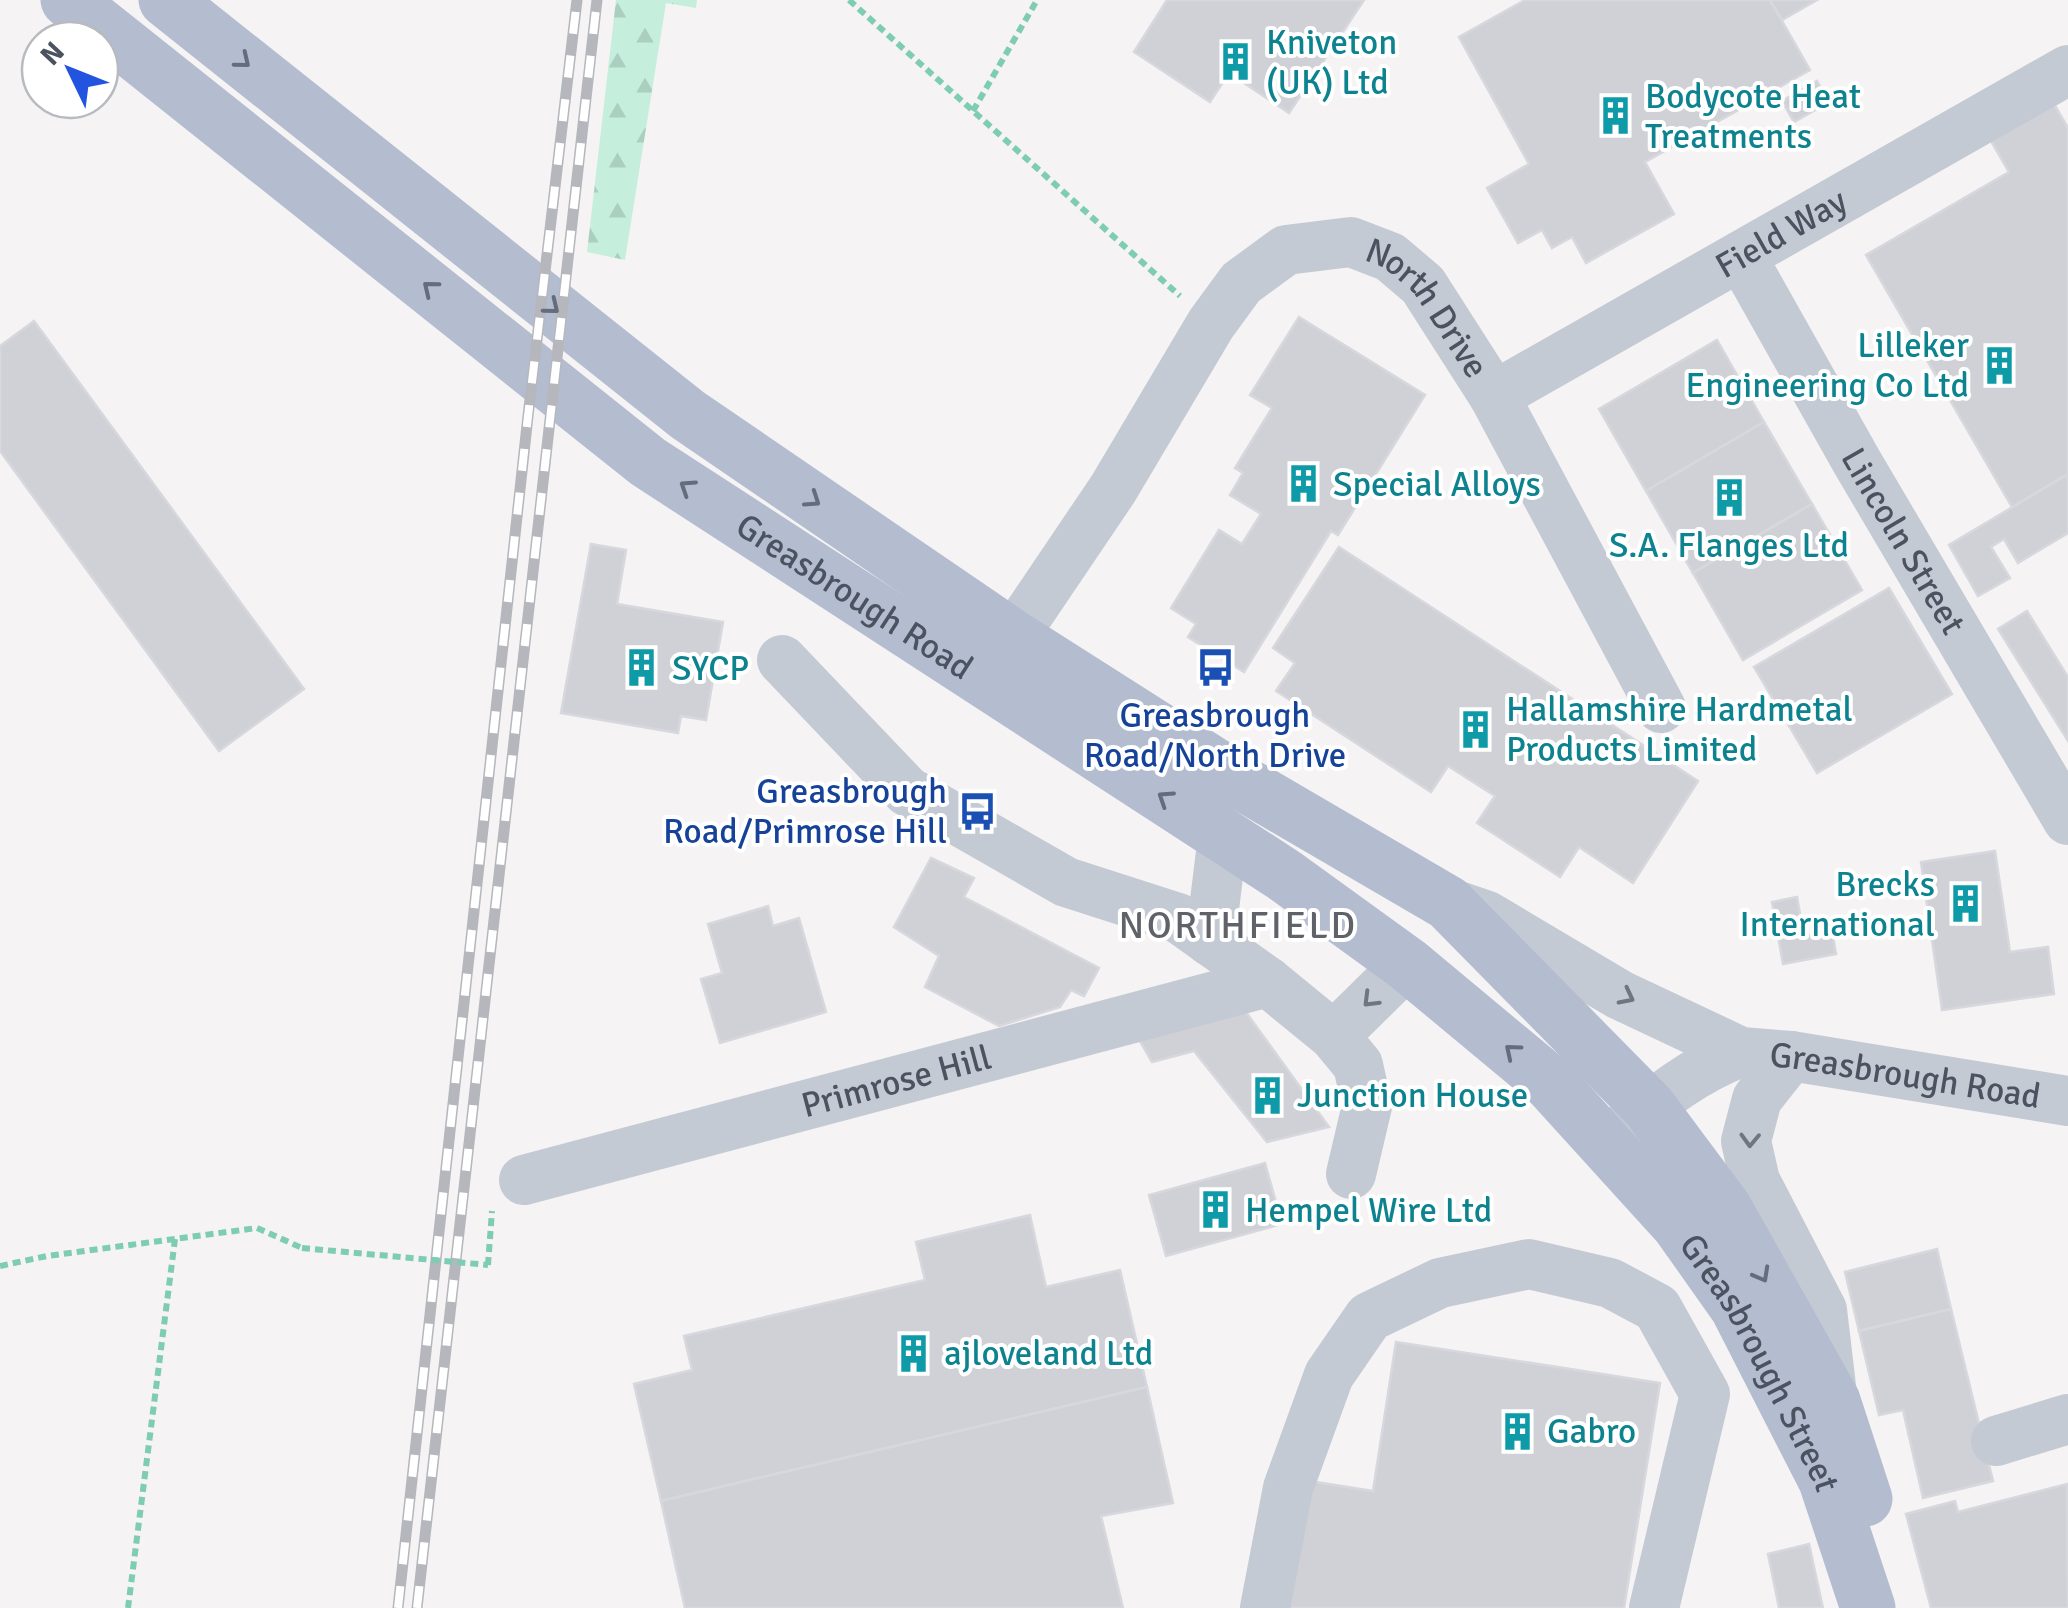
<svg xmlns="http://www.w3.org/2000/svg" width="2068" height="1608" font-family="Signika,sans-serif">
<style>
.forest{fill:url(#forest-firs)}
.building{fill:#d0d1d7;stroke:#d7d8de;stroke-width:2.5}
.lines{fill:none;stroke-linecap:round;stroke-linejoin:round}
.path{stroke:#7dccb3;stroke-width:6;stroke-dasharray:8 5;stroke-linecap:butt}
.minor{stroke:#c4cad3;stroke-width:50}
.major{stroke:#b4bdd0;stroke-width:55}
.rail-casing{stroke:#b5b7bd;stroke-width:11}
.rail{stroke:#fff;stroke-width:8;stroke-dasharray:22;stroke-linecap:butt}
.path-bridge{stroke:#7dccb3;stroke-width:6;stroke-dasharray:8 5;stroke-linecap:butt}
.oneway{stroke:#656d7c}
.oneway2{stroke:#6f7682}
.labels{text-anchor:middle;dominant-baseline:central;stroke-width:8;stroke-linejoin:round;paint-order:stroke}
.culture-label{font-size:35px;fill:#0d838f;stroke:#fff;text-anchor:start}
.street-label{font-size:35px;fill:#4b5260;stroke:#fff}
.transit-label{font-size:35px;fill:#164399;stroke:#fff}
.neighbourhood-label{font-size:38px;letter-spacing:2.5px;fill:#5f6268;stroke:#fff}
</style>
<defs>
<pattern id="forest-firs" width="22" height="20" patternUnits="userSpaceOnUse" patternTransform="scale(2.5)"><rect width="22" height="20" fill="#c5efdc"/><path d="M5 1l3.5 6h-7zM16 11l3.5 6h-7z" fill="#abcfbf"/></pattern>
</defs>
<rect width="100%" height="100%" fill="#f5f3f3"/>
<path class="forest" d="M 616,0 L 697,0 L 696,8 L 666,3 L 625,260 L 587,252 Z"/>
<g class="building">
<path d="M 1167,0 L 1364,0 L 1289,113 L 1229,73 L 1210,102 L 1134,52 Z"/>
<path d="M 1525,0 L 1770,0 L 1810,70 L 1645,162 L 1674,214 L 1586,263 L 1572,237 L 1552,248 L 1542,230 L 1518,243 L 1487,188 L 1529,164 L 1459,37 Z"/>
<path d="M 1770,0 L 1817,0 L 1782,20 Z"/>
<path d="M 1817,81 L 1829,102 L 1794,122 L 1782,101 Z"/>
<path d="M 2050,97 L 2068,128 L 2068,474 L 2012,507 L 1866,255 L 2009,172 L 1987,134 Z"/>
<path d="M 1299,317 L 1425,395 L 1338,535 L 1331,531 L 1244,672 L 1188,637 L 1196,624 L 1171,608 L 1219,530 L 1242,544 L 1261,514 L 1230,495 L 1243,473 L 1235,468 L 1272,408 L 1250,395 Z"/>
<path d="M 34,321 L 304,689 L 219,751 L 0,451 L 0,346 Z"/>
<path d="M 1717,340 L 1764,422 L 1646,491 L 1599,409 Z"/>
<path d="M 1764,422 L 1812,504 L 1693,573 L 1646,491 Z"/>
<path d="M 2068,474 L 2068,533 L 2018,563 L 2004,539 L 1991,547 L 2010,578 L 1978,596 L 1949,545 Z"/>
<path d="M 1812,504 L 1862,590 L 1743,660 L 1693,573 Z"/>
<path d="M 591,544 L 626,550 L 617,604 L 723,622 L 706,720 L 681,716 L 678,733 L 561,713 Z"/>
<path d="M 1339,547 L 1698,781 L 1633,883 L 1579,847 L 1560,877 L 1477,823 L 1495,796 L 1448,766 L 1431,792 L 1276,691 L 1295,663 L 1273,648 Z"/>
<path d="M 1889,588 L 1952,694 L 1817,773 L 1754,667 Z"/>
<path d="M 2027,611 L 2068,677 L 2068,741 L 1998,629 Z"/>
<path d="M 1995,851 L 2010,952 L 2048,947 L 2054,994 L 1942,1010 L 1921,862 Z"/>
<path d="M 931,858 L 974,878 L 964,897 L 1099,968 L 1084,996 L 1071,990 L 1060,1007 L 999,1026 L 925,987 L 939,956 L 894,927 Z"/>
<path d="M 1797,897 L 1804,936 L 1832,931 L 1836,954 L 1783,964 L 1772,902 Z"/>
<path d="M 768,906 L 773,926 L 799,918 L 826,1012 L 720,1043 L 701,979 L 722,973 L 708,924 Z"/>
<path d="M 1243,1008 L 1329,1127 L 1267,1142 L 1194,1051 L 1152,1062 L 1137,1036 Z"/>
<path d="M 1265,1163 L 1282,1224 L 1166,1256 L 1149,1195 Z"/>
<path d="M 1030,1215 L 1046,1287 L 1120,1270 L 1147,1387 L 661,1501 L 634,1384 L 692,1370 L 684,1336 L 925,1280 L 916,1242 Z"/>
<path d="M 1937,1249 L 1951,1309 L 1859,1331 L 1845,1272 Z"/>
<path d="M 1951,1309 L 1993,1481 L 1923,1498 L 1903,1410 L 1879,1415 L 1859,1331 Z"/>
<path d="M 1396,1342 L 1660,1383 L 1624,1608 L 1282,1608 L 1303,1480 L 1373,1491 Z"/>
<path d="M 1147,1387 L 1173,1503 L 1101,1516 L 1123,1608 L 685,1608 L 661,1501 Z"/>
<path d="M 2067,1484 L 2068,1608 L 1931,1608 L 1906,1514 L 1955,1501 L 1958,1512 Z"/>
<path d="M 1809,1544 L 1823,1608 L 1779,1608 L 1768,1554 Z"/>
</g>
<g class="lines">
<g class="path">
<path d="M 849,0 L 1180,296"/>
<path d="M 973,111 L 1037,0"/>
<path d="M 488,1265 L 492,1211"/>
<path d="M 0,1266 L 47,1256 L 257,1228 L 302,1248"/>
<path d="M 128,1608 L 175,1239"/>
</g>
<g class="minor">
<path id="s1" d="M 1741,256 L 1857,462 L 2068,820"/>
<path id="s2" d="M 1494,396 L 2068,70"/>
<path d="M 782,660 L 907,791 L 1066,882 L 1178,918 L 1268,982 L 1334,1036 L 1358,1065 L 1367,1106 L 1351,1174"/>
<path id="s3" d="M 990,671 L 1113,489 L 1211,324 L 1241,283 L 1286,250 L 1351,242 L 1390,257 L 1423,285 L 1494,396 L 1661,708"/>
<path id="s4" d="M 1458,906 L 1487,916 L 1620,995 L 1741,1052 L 1791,1056 L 2068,1101"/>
<path d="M 1210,941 L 1223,836"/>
<path d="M 1334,1036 L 1407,964"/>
<path d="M 1791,1056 L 1757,1099 L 1746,1141 L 1755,1181 L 1822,1310 L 1832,1395"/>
<path d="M 1617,1134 C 1660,1098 1688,1073 1741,1052"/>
<path id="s5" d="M 524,1180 L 1268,982"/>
<path d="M 1996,1441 L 2068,1419"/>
<path d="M 1265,1608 L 1288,1488 L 1329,1375 L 1369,1317 L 1440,1283 L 1529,1264 L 1610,1283 L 1657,1308 L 1705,1394 L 1654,1608"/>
</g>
<g class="major">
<path id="s6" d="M 68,0 L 648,462 L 1284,875 L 1407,964 L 1550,1083 L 1679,1225 L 1737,1307 L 1826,1481 L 1868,1608"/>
<path d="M 166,0 L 688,415 L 1013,637 L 1244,784 L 1448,903 L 1649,1107 L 1725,1209 L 1833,1401 L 1865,1499"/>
</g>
<defs>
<g id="rail">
<path d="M 398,1608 L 528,416 L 577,0"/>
<path d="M 417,1608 L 597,0"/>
</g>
</defs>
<use href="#rail" class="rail-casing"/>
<use href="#rail" class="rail"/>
<path class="path-bridge" d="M 302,1248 L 488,1265"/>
</g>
<defs><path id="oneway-chevron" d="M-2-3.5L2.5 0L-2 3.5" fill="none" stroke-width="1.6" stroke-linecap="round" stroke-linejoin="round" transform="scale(2.5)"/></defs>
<g class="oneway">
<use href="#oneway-chevron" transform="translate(243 61) rotate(39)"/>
<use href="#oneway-chevron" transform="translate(430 288) rotate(-141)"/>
<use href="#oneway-chevron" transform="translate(552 307) rotate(39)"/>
<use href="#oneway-chevron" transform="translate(687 487) rotate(-147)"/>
<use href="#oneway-chevron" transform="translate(813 500) rotate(34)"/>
<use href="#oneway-chevron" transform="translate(1165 798) rotate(-147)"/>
<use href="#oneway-chevron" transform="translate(1512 1051) rotate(-140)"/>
<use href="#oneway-chevron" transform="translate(1762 1275) rotate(61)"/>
</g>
<g class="oneway2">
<use href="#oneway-chevron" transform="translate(1627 997) rotate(27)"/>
<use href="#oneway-chevron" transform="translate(1370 1000) rotate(135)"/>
<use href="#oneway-chevron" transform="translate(1750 1140) rotate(92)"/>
</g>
<defs>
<symbol id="building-bare" viewBox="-9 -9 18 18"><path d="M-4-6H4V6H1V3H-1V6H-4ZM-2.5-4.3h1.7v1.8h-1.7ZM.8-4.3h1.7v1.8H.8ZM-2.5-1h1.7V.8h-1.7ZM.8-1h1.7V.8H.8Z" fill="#0f9aa8" stroke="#fff" stroke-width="2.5" paint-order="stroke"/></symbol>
<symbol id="bus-bare" viewBox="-9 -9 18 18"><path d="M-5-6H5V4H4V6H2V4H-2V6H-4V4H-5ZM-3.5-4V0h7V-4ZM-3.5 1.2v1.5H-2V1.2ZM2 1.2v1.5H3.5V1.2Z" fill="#1a4fb4" stroke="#fff" stroke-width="2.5" paint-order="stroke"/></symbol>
</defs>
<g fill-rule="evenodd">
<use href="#building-bare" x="1208" y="34" width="55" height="55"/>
<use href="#building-bare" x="1588" y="88" width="55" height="55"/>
<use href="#building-bare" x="1972" y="338" width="55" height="55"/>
<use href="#building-bare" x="1276" y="456" width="55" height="55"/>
<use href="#building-bare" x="1702" y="470" width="55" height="55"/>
<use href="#building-bare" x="614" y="640" width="55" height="55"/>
<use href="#bus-bare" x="1188" y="640" width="55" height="55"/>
<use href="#building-bare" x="1448" y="702" width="55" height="55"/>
<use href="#bus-bare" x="950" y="784" width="55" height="55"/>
<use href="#building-bare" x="1938" y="876" width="55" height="55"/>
<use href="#building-bare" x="1240" y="1068" width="55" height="55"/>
<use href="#building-bare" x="1188" y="1182" width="55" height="55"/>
<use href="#building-bare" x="886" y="1326" width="55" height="55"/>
<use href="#building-bare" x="1490" y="1404" width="55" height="55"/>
</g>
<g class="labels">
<g class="culture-label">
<text x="1266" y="42">Kniveton<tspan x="1266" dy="40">(UK) Ltd</tspan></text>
<text x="1645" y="96">Bodycote Heat<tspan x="1645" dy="40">Treatments</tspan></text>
<text x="1969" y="345" text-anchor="end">Lilleker<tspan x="1969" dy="40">Engineering Co Ltd</tspan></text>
<text x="1333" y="484">Special Alloys</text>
<text x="1729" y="545" text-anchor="middle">S.A. Flanges Ltd</text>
<text x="672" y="668">SYCP</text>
<text x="1506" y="709">Hallamshire Hardmetal<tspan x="1506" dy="40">Products Limited</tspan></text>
<text x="1935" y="884" text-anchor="end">Brecks<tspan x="1935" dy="40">International</tspan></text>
<text x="1297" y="1095">Junction House</text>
<text x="1245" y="1210">Hempel Wire Ltd</text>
<text x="944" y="1353">ajloveland Ltd</text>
<text x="1547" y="1431">Gabro</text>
</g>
<g class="street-label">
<text stroke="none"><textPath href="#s2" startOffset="330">Field Way</textPath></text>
<text stroke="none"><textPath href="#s3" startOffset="688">North Drive</textPath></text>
<text stroke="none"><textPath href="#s1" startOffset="328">Lincoln Street</textPath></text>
<text stroke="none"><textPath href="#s6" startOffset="988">Greasbrough Road</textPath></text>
<text stroke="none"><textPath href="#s4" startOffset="485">Greasbrough Road</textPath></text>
<text stroke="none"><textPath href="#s5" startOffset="385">Primrose Hill</textPath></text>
<text stroke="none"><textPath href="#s6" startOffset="2190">Greasbrough Street</textPath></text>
</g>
<g class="transit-label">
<text x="1215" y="715">Greasbrough<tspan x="1215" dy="40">Road/North Drive</tspan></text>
<text x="947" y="791" text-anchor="end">Greasbrough<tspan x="947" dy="40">Road/Primrose Hill</tspan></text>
</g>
<g class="neighbourhood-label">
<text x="1238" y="925">NORTHFIELD</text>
</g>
</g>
<g transform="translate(70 70) rotate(313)"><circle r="48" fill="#ffffff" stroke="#b7babf" stroke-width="2.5"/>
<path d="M0-8L18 38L0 25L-18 38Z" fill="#2254e0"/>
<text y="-15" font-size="28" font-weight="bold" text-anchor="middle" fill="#4b5260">N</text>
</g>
</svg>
